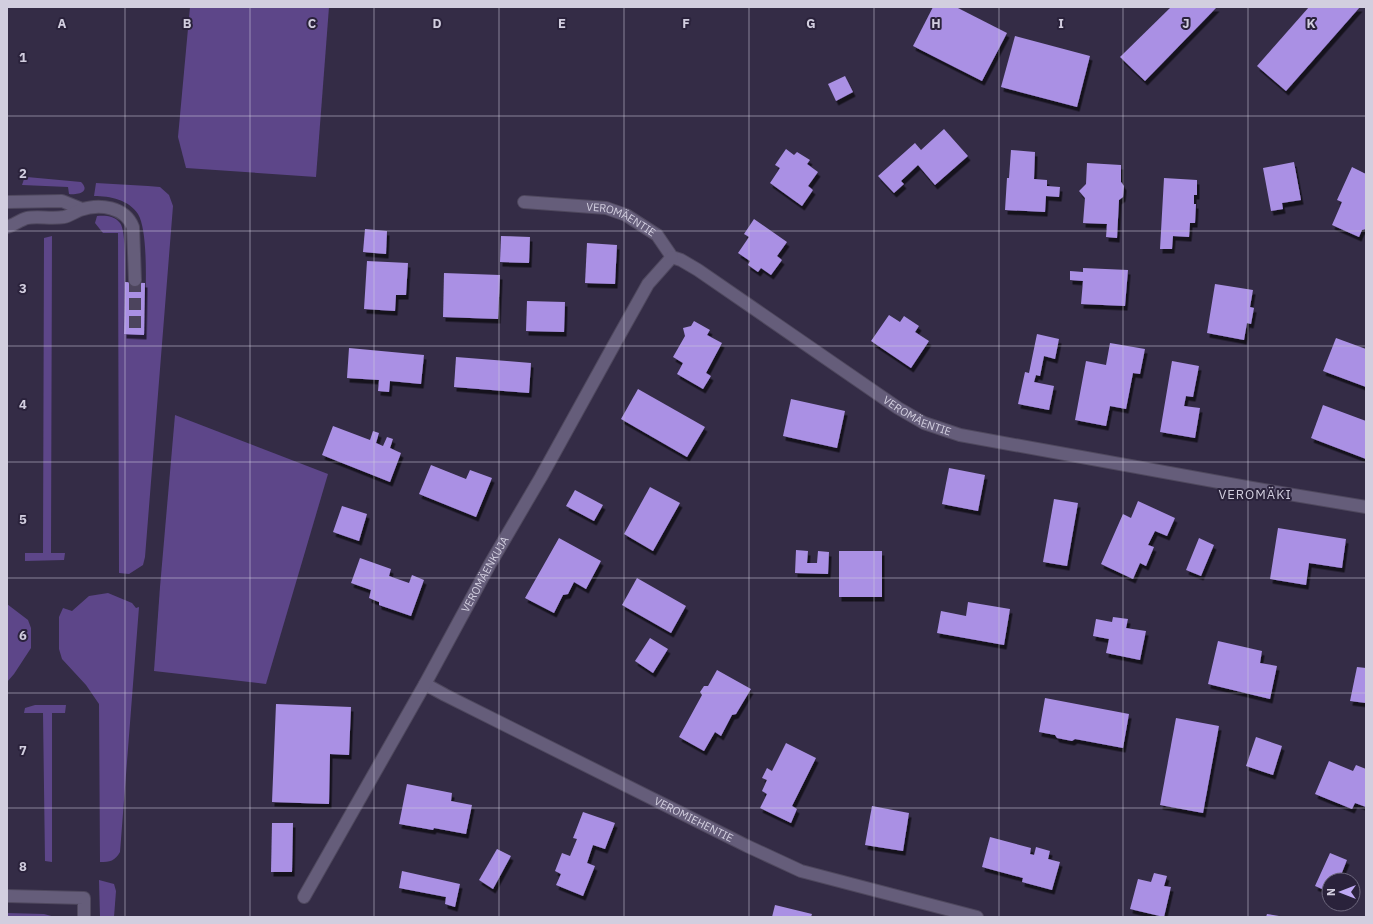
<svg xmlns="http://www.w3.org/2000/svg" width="1373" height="924" font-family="'IBM Plex Sans',sans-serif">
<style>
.green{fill:#5d4689}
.building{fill:#aa90e4;filter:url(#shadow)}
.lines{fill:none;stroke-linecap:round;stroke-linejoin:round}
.minor-tunnel{stroke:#4c445d;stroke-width:12;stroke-dasharray:12 6;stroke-linecap:butt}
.minor-casing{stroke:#4f485e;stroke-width:14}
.minor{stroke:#655d7a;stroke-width:12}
.grid{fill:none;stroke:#d2cedf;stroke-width:1;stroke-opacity:0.55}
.labels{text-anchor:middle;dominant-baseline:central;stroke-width:4;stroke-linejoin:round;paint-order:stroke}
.street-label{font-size:11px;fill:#d2cedf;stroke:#2a223b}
.quarter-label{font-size:13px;letter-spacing:1px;fill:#d2cedf;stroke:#2a223b}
.grid-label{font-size:13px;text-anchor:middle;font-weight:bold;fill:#d2cedf;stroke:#2a223b;stroke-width:4;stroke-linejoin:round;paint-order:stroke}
</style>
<defs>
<filter id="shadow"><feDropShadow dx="2.5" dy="4.5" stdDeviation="0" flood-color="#0009"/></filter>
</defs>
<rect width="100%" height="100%" fill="#342c46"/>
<g class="green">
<path d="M 190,7 L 329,7 L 316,177 L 186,168 L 178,137 Z"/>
<path d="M 27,177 L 81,182 C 91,192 78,195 69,194 L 68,187 L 22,185 L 24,179 Z"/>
<path d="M 96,183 L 148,186 L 160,187 L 169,195 L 173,206 L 145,557 L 143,565 L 129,574 L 119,573 L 118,233 L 103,233 L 95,223 L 97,216 C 105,215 115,216 120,223 C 129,233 123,316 124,334 L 144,334 C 145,308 150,234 138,214 C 129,200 110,196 94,196 Z"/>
<path d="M 52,236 L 51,553 L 65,553 L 64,560 L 25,561 L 25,553 L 43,553 L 44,238 Z"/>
<path d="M 175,415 L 328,474 L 266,684 L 154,671 L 160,587 Z"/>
<path d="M 108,593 L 132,603 L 136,608 L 139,607 L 120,852 C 115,861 110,862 100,862 L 99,704 L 86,685 L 62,659 L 59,649 L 59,617 L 63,608 L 72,611 L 89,596 Z"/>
<path d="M 7,604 L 28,620 L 31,628 L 31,648 L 14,674 L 7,682 Z"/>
<path d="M 35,705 L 66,705 L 65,713 L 52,713 L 52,862 L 45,861 L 43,713 L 24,713 L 25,708 Z"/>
<path d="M 99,880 L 114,884 L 116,891 L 114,917 L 100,917 Z"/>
<path d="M 7,913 L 44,914 L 55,917 L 7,917 Z"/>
</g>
<g class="building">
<path d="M 933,7 L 956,7 L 1007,33 L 982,81 L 913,46 Z"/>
<path d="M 1171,7 L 1217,7 L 1145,81 L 1120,57 Z"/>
<path d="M 1309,7 L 1360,7 L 1286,91 L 1257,66 Z"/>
<path d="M 1015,36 L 1090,56 L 1077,107 L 1001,87 Z"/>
<path d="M 845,76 L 853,92 L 836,101 L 828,84 Z"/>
<path d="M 944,129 L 968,156 L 935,185 L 918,165 L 901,181 L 904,184 L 894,193 L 878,176 L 915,143 L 921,150 Z"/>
<path d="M 786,149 L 794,155 L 797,152 L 810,160 L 807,164 L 818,172 L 808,186 L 813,190 L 802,206 L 770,183 L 780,168 L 775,165 Z"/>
<path d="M 1011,150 L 1035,152 L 1034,179 L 1047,180 L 1047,186 L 1060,187 L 1059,197 L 1046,196 L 1045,212 L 1005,210 L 1007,178 L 1009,178 Z"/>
<path d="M 1294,162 L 1301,200 L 1282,203 L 1283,209 L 1271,211 L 1263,168 Z"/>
<path d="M 1087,163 L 1121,165 L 1121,182 L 1124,186 L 1123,197 L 1119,200 L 1117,238 L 1106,237 L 1107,224 L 1083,223 L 1085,198 L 1079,191 L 1086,184 Z"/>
<path d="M 1352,167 L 1366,174 L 1366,229 L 1362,230 L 1359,237 L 1332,225 L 1342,202 L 1337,200 Z"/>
<path d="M 1164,178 L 1197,180 L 1197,195 L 1194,195 L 1194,204 L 1196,204 L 1195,223 L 1190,223 L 1189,237 L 1173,236 L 1172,249 L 1160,249 Z"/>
<path d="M 754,219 L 787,242 L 777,256 L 782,260 L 771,275 L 761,268 L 758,272 L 748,265 L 750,261 L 738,253 L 749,237 L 744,234 Z"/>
<path d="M 365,229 L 387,231 L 386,254 L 363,252 Z"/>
<path d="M 501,236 L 530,237 L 529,263 L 500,262 Z"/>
<path d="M 587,243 L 617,245 L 615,284 L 585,283 Z"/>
<path d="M 367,261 L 408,263 L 406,295 L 396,295 L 395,311 L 364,309 Z"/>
<path d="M 1083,268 L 1128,270 L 1125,306 L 1081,304 L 1083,281 L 1070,280 L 1070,271 L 1083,272 Z"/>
<path d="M 444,273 L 500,275 L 498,319 L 443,317 Z"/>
<path d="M 125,282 L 145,283 L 144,335 L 124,334 Z"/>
<path d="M 1215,284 L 1253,290 L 1250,307 L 1254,308 L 1251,324 L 1247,323 L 1244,340 L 1207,333 Z"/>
<path d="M 527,301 L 565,302 L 564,332 L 526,331 Z"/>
<path d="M 889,315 L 900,322 L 904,316 L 919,326 L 915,332 L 929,341 L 911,368 L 871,341 Z"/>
<path d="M 694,321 L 710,330 L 707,335 L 722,343 L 706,373 L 711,376 L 703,389 L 677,374 L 683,363 L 673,357 L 685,336 L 683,328 L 691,326 Z"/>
<path d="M 1037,334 L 1059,339 L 1055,359 L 1044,356 L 1040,376 L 1036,375 L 1034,382 L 1054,386 L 1049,410 L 1018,404 L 1025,372 L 1029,373 Z"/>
<path d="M 1336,338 L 1366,349 L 1366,387 L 1323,371 Z"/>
<path d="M 1110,343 L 1145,349 L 1140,374 L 1133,373 L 1126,409 L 1110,406 L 1106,426 L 1075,420 L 1086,361 L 1106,365 Z"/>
<path d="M 349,348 L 424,355 L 421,384 L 390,381 L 389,392 L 378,391 L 379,380 L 347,378 Z"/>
<path d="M 456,357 L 531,363 L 529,393 L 454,387 Z"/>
<path d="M 1172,361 L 1199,366 L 1193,397 L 1186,396 L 1184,406 L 1200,408 L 1195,438 L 1160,432 Z"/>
<path d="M 638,389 L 705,427 L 687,457 L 621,419 Z"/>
<path d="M 791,399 L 845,411 L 837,448 L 783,436 Z"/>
<path d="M 1323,405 L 1366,421 L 1366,459 L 1311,438 Z"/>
<path d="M 333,426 L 370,440 L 373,431 L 379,433 L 376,443 L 383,446 L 387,437 L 393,439 L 390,448 L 401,453 L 390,482 L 322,455 Z"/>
<path d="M 431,465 L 466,479 L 470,470 L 492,478 L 476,517 L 419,494 Z"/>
<path d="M 949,468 L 985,475 L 978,511 L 942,504 Z"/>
<path d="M 650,487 L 680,503 L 653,551 L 624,534 Z"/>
<path d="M 575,490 L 603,505 L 594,521 L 566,506 Z"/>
<path d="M 1054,499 L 1078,503 L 1067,566 L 1043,562 Z"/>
<path d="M 1138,501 L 1175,518 L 1167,536 L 1155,531 L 1148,545 L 1154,547 L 1146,566 L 1140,563 L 1133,579 L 1101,564 L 1123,514 L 1131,518 Z"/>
<path d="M 342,506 L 367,514 L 359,541 L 333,532 Z"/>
<path d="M 1278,528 L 1346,539 L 1342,568 L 1309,563 L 1306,585 L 1270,579 Z"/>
<path d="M 559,538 L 601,561 L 586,589 L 574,582 L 568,594 L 563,595 L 554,613 L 525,598 Z"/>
<path d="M 1199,538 L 1214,545 L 1201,576 L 1186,570 Z"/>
<path d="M 796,550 L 808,551 L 807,563 L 817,563 L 818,551 L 829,552 L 828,574 L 795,573 Z"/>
<rect x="839" y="551" width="43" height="46"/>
<path d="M 360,558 L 391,569 L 389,576 L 409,583 L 412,575 L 424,580 L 411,616 L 379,605 L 379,602 L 369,598 L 371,590 L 351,583 Z"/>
<path d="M 637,578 L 686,606 L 671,633 L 622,605 Z"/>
<path d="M 968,602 L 1010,609 L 1004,645 L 937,633 L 941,611 L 966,616 Z"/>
<path d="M 1113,617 L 1128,619 L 1126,628 L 1146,631 L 1140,660 L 1106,653 L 1109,639 L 1093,636 L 1096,619 L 1112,622 Z"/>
<path d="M 650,638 L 668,649 L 653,673 L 635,661 Z"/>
<path d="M 1218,641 L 1262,651 L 1260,663 L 1277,666 L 1270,699 L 1208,684 Z"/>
<path d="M 1357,667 L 1366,668 L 1366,703 L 1350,701 Z"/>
<path d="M 717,670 L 751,689 L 736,714 L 732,715 L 721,736 L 715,732 L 704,751 L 679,737 L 702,695 L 700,692 L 704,686 L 708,686 Z"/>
<path d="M 1045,698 L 1129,714 L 1123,748 L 1075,739 L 1072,741 L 1057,738 L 1055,735 L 1039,732 Z"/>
<path d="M 276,704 L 351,707 L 349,755 L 330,754 L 329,804 L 272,802 Z"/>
<path d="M 1176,718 L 1219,726 L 1203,813 L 1160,805 Z"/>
<path d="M 1256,737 L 1282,746 L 1273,775 L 1246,766 Z"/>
<path d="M 786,743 L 816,758 L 792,806 L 797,809 L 791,823 L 760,808 L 767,794 L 762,791 L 767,780 L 762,778 L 767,768 L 772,771 Z"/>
<path d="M 1329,761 L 1353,771 L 1356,765 L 1366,769 L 1366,807 L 1355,803 L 1352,809 L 1315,794 Z"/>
<path d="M 407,784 L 452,793 L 451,801 L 472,805 L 466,834 L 434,828 L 433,830 L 399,824 Z"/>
<path d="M 872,806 L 909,813 L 903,851 L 865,845 Z"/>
<path d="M 583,812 L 615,823 L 605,849 L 593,845 L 587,863 L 595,866 L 583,896 L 556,885 L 561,874 L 555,871 L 562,853 L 570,856 L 577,839 L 573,838 Z"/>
<path d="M 272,823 L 293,823 L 292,872 L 271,872 Z"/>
<path d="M 990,837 L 1031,848 L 1030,854 L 1034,855 L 1036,847 L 1050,851 L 1048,859 L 1060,862 L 1052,890 L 1022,882 L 1023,878 L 982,867 Z"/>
<path d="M 497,849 L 511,856 L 493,889 L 479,880 Z"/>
<path d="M 1330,853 L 1347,860 L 1339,880 L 1329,880 L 1329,892 L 1315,886 Z"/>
<path d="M 402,871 L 460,884 L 455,907 L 445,904 L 446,897 L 399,888 Z"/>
<path d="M 1154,873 L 1167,876 L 1164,886 L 1171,887 L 1164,917 L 1130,909 L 1138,879 L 1151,882 Z"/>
<path d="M 775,905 L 812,914 L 811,917 L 772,917 Z"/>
<path d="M 1267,914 L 1279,916 L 1279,917 L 1266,917 Z"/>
</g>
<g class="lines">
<path class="minor-tunnel" d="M 135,280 L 135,328"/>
<defs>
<g id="minor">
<path d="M 7,202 L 62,201 L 82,209"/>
<path id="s1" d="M 524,202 L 606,208 L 626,215 L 657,235 L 672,257 L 681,260 L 698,270 L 898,408 L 924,423 L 960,435 L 1252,488 L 1366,507"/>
<path d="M 7,227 C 14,225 20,220 27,218 C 37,216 52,219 64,217 C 69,216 75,212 80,210 C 100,203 125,207 133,227 L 135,280"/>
<path id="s2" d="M 425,684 L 445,695 L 747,846 L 801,871 L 977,917"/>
<path d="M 7,896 L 84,898 L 84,917"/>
<path id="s3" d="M 304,897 L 425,684 L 490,564 L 541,477 L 615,343 L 648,284 L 672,257"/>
</g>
</defs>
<use href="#minor" class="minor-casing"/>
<use href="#minor" class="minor"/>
</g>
<path class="grid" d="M 125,7 L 125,917M 250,7 L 250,917M 374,7 L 374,917M 499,7 L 499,917M 624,7 L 624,917M 749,7 L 749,917M 874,7 L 874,917M 999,7 L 999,917M 1123,7 L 1123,917M 1248,7 L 1248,917M 7,116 L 1366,116M 7,231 L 1366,231M 7,346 L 1366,346M 7,462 L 1366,462M 7,578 L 1366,578M 7,693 L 1366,693M 7,808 L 1366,808"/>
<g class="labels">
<g class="street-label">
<text stroke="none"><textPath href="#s1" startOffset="100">VEROMÄENTIE</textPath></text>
<text stroke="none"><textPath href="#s1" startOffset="460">VEROMÄENTIE</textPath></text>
<text stroke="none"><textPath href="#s3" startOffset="370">VEROMÄENKUJA</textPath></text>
<text stroke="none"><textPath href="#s2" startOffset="301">VEROMIEHENTIE</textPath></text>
</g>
<g class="quarter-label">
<text x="1255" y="494">VEROMÄKI</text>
</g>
</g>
<g class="grid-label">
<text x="62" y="28">A</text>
<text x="187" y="28">B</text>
<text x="312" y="28">C</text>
<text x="437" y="28">D</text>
<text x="562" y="28">E</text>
<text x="686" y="28">F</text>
<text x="811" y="28">G</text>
<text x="936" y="28">H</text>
<text x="1061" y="28">I</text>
<text x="1186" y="28">J</text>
<text x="1311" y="28">K</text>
<text x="23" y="62">1</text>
<text x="23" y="178">2</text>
<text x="23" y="293">3</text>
<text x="23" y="409">4</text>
<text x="23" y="524">5</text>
<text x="23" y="640">6</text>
<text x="23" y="755">7</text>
<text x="23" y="871">8</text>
</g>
<rect width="1373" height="924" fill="none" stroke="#d2cedf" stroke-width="16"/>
<g transform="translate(1341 892) rotate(270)"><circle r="19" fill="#2a223b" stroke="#6d677d"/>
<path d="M0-3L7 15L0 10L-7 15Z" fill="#bfa9f4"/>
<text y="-6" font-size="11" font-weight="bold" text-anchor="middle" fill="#d2cedf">N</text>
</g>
</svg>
